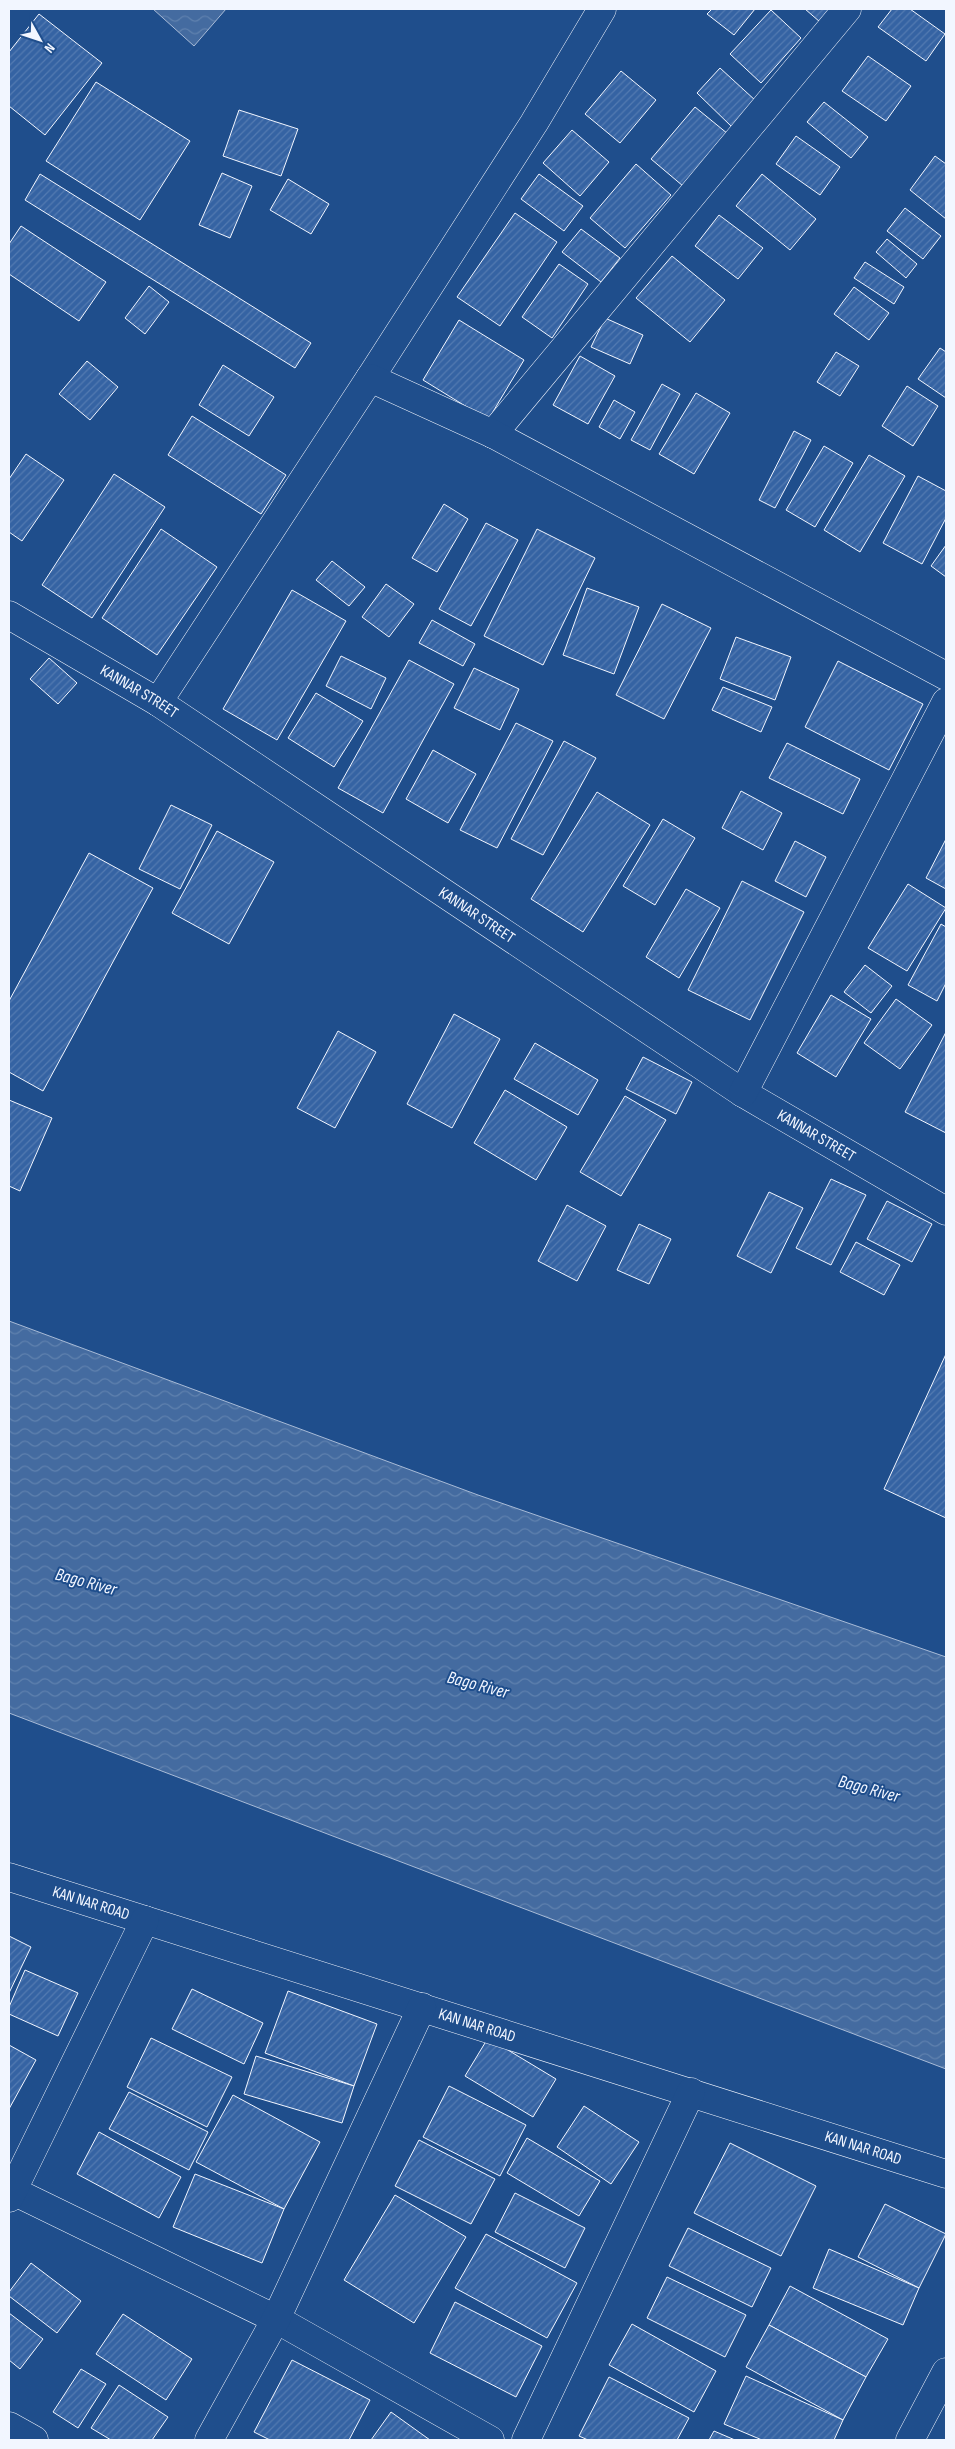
<svg xmlns="http://www.w3.org/2000/svg" width="955" height="2449" font-family="'Sofia Sans Condensed',sans-serif">
<style>
.water{fill:url(#water-waves);stroke:#a8bbd7}
.building{fill:url(#building-hatch);stroke:#f2f6ff}
.lines{fill:none;stroke-linecap:round;stroke-linejoin:round}
.minor-casing{stroke:#f2f6ff;stroke-width:29}
.minor{stroke:#1f4e8c;stroke-width:28}
.labels{text-anchor:middle;dominant-baseline:central;stroke-width:4;stroke-linejoin:round;paint-order:stroke}
.street-label{font-size:16px;fill:#f2f6ff;stroke:#1f4e8c}
.water-label{font-size:18px;font-style:italic;fill:#f2f6ff;stroke:#1f4e8c}
</style>
<defs>
<pattern id="water-waves" width="16" height="10" patternUnits="userSpaceOnUse" patternTransform="scale(1.25)"><rect width="16" height="10" fill="#446ba0"/><path d="M0 5q4-4 8 0t8 0" fill="none" stroke="#5f81ae"/></pattern>
<pattern id="building-hatch" width="6" height="6" patternUnits="userSpaceOnUse" patternTransform="scale(1.25)"><rect width="6" height="6" fill="#3563a3"/><path d="M-1 1l2-2M0 6l6-6M5 7l2-2" fill="none" stroke="#537ab1"/></pattern>
</defs>
<rect width="100%" height="100%" fill="#1f4e8c"/>
<g class="water">
<path d="M 153,9 L 226,9 L 194,46 Z"/>
<path d="M 9,1321 L 478,1495 L 946,1657 L 946,2069 L 9,1713 Z"/>
</g>
<g class="building">
<path d="M 712,9 L 755,9 L 734,35 L 707,14 Z"/>
<path d="M 805,9 L 832,9 L 820,22 Z"/>
<path d="M 892,9 L 910,9 L 945,34 L 926,61 L 878,27 Z"/>
<path d="M 771,10 L 801,38 L 761,83 L 730,54 Z"/>
<path d="M 39,14 L 102,63 L 45,135 L 9,106 L 9,52 Z"/>
<path d="M 868,56 L 911,86 L 886,121 L 842,91 Z"/>
<path d="M 720,68 L 756,101 L 732,127 L 697,93 Z"/>
<path d="M 621,71 L 656,100 L 620,143 L 585,114 Z"/>
<path d="M 96,82 L 190,141 L 140,220 L 46,161 Z"/>
<path d="M 824,102 L 868,137 L 851,158 L 807,122 Z"/>
<path d="M 695,107 L 728,134 L 683,186 L 651,159 Z"/>
<path d="M 239,110 L 298,129 L 281,176 L 223,156 Z"/>
<path d="M 572,130 L 609,162 L 580,196 L 543,163 Z"/>
<path d="M 796,136 L 840,167 L 820,195 L 776,164 Z"/>
<path d="M 935,156 L 946,164 L 946,219 L 910,190 Z"/>
<path d="M 636,164 L 671,195 L 625,248 L 590,218 Z"/>
<path d="M 222,173 L 252,186 L 230,238 L 199,225 Z"/>
<path d="M 40,174 L 311,343 L 295,368 L 25,200 Z"/>
<path d="M 539,174 L 583,206 L 564,231 L 521,199 Z"/>
<path d="M 762,174 L 816,219 L 790,250 L 736,206 Z"/>
<path d="M 288,179 L 329,204 L 311,234 L 270,210 Z"/>
<path d="M 905,208 L 941,236 L 923,259 L 887,231 Z"/>
<path d="M 515,213 L 557,242 L 500,326 L 457,297 Z"/>
<path d="M 719,215 L 763,248 L 738,279 L 695,246 Z"/>
<path d="M 21,226 L 106,282 L 79,321 L 9,274 L 9,244 Z"/>
<path d="M 581,229 L 620,258 L 601,282 L 562,252 Z"/>
<path d="M 887,239 L 917,264 L 906,278 L 876,252 Z"/>
<path d="M 672,256 L 725,300 L 690,342 L 636,298 Z"/>
<path d="M 865,262 L 904,287 L 894,304 L 854,278 Z"/>
<path d="M 559,264 L 588,284 L 552,338 L 522,317 Z"/>
<path d="M 149,286 L 169,302 L 145,334 L 125,318 Z"/>
<path d="M 854,287 L 889,313 L 869,340 L 834,314 Z"/>
<path d="M 605,318 L 643,335 L 630,364 L 591,347 Z"/>
<path d="M 459,320 L 524,360 L 488,420 L 423,380 Z"/>
<path d="M 940,348 L 946,352 L 946,398 L 918,379 Z"/>
<path d="M 836,352 L 859,366 L 840,396 L 817,382 Z"/>
<path d="M 580,356 L 615,376 L 588,424 L 553,405 Z"/>
<path d="M 87,361 L 118,387 L 90,420 L 59,394 Z"/>
<path d="M 223,365 L 274,397 L 249,436 L 199,405 Z"/>
<path d="M 662,384 L 680,394 L 650,450 L 631,440 Z"/>
<path d="M 907,386 L 938,406 L 913,446 L 882,426 Z"/>
<path d="M 696,393 L 730,413 L 694,474 L 659,454 Z"/>
<path d="M 614,400 L 635,412 L 620,439 L 599,427 Z"/>
<path d="M 192,416 L 286,475 L 261,514 L 168,455 Z"/>
<path d="M 794,431 L 811,440 L 775,508 L 759,500 Z"/>
<path d="M 824,446 L 853,463 L 815,527 L 786,510 Z"/>
<path d="M 26,454 L 64,480 L 22,541 L 9,532 L 9,479 Z"/>
<path d="M 869,455 L 905,476 L 860,552 L 824,530 Z"/>
<path d="M 114,474 L 165,507 L 92,618 L 42,585 Z"/>
<path d="M 918,476 L 946,491 L 946,518 L 922,564 L 883,543 Z"/>
<path d="M 444,504 L 468,519 L 437,572 L 412,558 Z"/>
<path d="M 486,523 L 518,540 L 471,626 L 439,609 Z"/>
<path d="M 161,529 L 217,567 L 157,655 L 102,618 Z"/>
<path d="M 537,529 L 595,558 L 543,665 L 484,636 Z"/>
<path d="M 946,545 L 946,577 L 931,566 Z"/>
<path d="M 332,561 L 365,587 L 349,606 L 316,580 Z"/>
<path d="M 386,584 L 414,604 L 389,637 L 362,617 Z"/>
<path d="M 587,588 L 639,607 L 614,674 L 563,655 Z"/>
<path d="M 292,590 L 346,621 L 277,740 L 223,709 Z"/>
<path d="M 662,604 L 711,628 L 664,719 L 616,695 Z"/>
<path d="M 432,620 L 475,644 L 463,666 L 419,643 Z"/>
<path d="M 736,637 L 791,657 L 775,700 L 720,679 Z"/>
<path d="M 341,656 L 386,678 L 371,709 L 326,686 Z"/>
<path d="M 49,658 L 77,683 L 58,704 L 30,679 Z"/>
<path d="M 409,660 L 454,684 L 383,813 L 338,788 Z"/>
<path d="M 838,661 L 923,704 L 889,770 L 805,727 Z"/>
<path d="M 474,668 L 519,689 L 500,730 L 454,708 Z"/>
<path d="M 723,687 L 772,707 L 761,732 L 712,710 Z"/>
<path d="M 316,693 L 363,721 L 334,767 L 288,738 Z"/>
<path d="M 516,723 L 553,741 L 497,848 L 460,830 Z"/>
<path d="M 564,741 L 596,758 L 543,855 L 511,839 Z"/>
<path d="M 787,743 L 860,779 L 843,814 L 769,778 Z"/>
<path d="M 433,750 L 476,774 L 448,823 L 406,799 Z"/>
<path d="M 741,791 L 782,813 L 763,850 L 722,828 Z"/>
<path d="M 597,792 L 650,825 L 583,932 L 531,899 Z"/>
<path d="M 171,805 L 212,825 L 180,889 L 139,869 Z"/>
<path d="M 663,819 L 695,838 L 655,905 L 623,886 Z"/>
<path d="M 217,831 L 274,862 L 229,944 L 172,913 Z"/>
<path d="M 946,839 L 946,889 L 926,878 Z"/>
<path d="M 795,841 L 826,857 L 806,897 L 775,881 Z"/>
<path d="M 89,853 L 153,888 L 43,1091 L 9,1072 L 9,1001 Z"/>
<path d="M 742,881 L 804,912 L 750,1020 L 688,990 Z"/>
<path d="M 908,884 L 946,908 L 907,971 L 868,948 Z"/>
<path d="M 686,889 L 720,908 L 679,978 L 646,957 Z"/>
<path d="M 941,924 L 946,927 L 946,983 L 937,1001 L 908,985 Z"/>
<path d="M 865,965 L 892,986 L 871,1013 L 844,992 Z"/>
<path d="M 831,995 L 871,1019 L 836,1077 L 797,1053 Z"/>
<path d="M 896,999 L 932,1025 L 900,1069 L 864,1043 Z"/>
<path d="M 454,1014 L 500,1039 L 452,1128 L 407,1104 Z"/>
<path d="M 338,1031 L 376,1052 L 335,1128 L 297,1108 Z"/>
<path d="M 946,1032 L 946,1133 L 905,1112 Z"/>
<path d="M 535,1043 L 598,1080 L 578,1115 L 514,1079 Z"/>
<path d="M 643,1057 L 692,1082 L 676,1114 L 626,1089 Z"/>
<path d="M 505,1090 L 567,1127 L 536,1180 L 474,1143 Z"/>
<path d="M 625,1096 L 666,1120 L 621,1196 L 580,1172 Z"/>
<path d="M 9,1100 L 52,1118 L 20,1191 L 9,1186 Z"/>
<path d="M 831,1179 L 866,1195 L 831,1265 L 796,1248 Z"/>
<path d="M 769,1192 L 803,1208 L 771,1273 L 737,1256 Z"/>
<path d="M 887,1201 L 932,1224 L 912,1262 L 867,1239 Z"/>
<path d="M 567,1205 L 606,1226 L 577,1281 L 538,1261 Z"/>
<path d="M 639,1224 L 671,1239 L 649,1284 L 617,1270 Z"/>
<path d="M 856,1242 L 900,1265 L 884,1295 L 840,1272 Z"/>
<path d="M 946,1354 L 946,1518 L 884,1489 Z"/>
<path d="M 9,1936 L 31,1947 L 9,1993 Z"/>
<path d="M 25,1970 L 78,1993 L 58,2036 L 9,2014 L 9,2007 Z"/>
<path d="M 192,1989 L 263,2023 L 244,2064 L 172,2029 Z"/>
<path d="M 288,1991 L 377,2024 L 354,2086 L 265,2053 Z"/>
<path d="M 151,2038 L 232,2077 L 207,2127 L 127,2087 Z"/>
<path d="M 488,2038 L 556,2079 L 533,2117 L 465,2076 Z"/>
<path d="M 9,2045 L 36,2060 L 9,2109 Z"/>
<path d="M 256,2056 L 354,2086 L 342,2123 L 244,2094 Z"/>
<path d="M 449,2086 L 526,2125 L 500,2176 L 423,2137 Z"/>
<path d="M 129,2092 L 208,2132 L 189,2170 L 109,2129 Z"/>
<path d="M 233,2095 L 320,2142 L 284,2209 L 196,2162 Z"/>
<path d="M 584,2106 L 639,2142 L 611,2184 L 557,2147 Z"/>
<path d="M 99,2132 L 181,2177 L 159,2218 L 77,2174 Z"/>
<path d="M 527,2138 L 600,2181 L 579,2216 L 507,2173 Z"/>
<path d="M 419,2140 L 495,2179 L 471,2224 L 395,2186 Z"/>
<path d="M 730,2143 L 816,2186 L 781,2256 L 694,2213 Z"/>
<path d="M 195,2174 L 284,2209 L 262,2263 L 173,2227 Z"/>
<path d="M 515,2193 L 585,2228 L 565,2268 L 495,2232 Z"/>
<path d="M 395,2195 L 466,2237 L 414,2323 L 344,2280 Z"/>
<path d="M 885,2204 L 946,2234 L 919,2288 L 858,2257 Z"/>
<path d="M 688,2228 L 771,2268 L 752,2307 L 669,2266 Z"/>
<path d="M 486,2234 L 577,2283 L 547,2338 L 455,2288 Z"/>
<path d="M 829,2249 L 919,2288 L 903,2325 L 813,2288 Z"/>
<path d="M 31,2263 L 81,2301 L 57,2333 L 9,2296 L 9,2292 Z"/>
<path d="M 667,2277 L 746,2315 L 725,2357 L 647,2318 Z"/>
<path d="M 790,2286 L 888,2339 L 866,2377 L 769,2325 Z"/>
<path d="M 455,2302 L 542,2346 L 516,2397 L 430,2353 Z"/>
<path d="M 9,2313 L 43,2339 L 20,2369 L 9,2360 Z"/>
<path d="M 123,2314 L 192,2359 L 166,2400 L 96,2354 Z"/>
<path d="M 632,2324 L 716,2371 L 694,2412 L 609,2365 Z"/>
<path d="M 769,2325 L 866,2377 L 843,2420 L 746,2367 Z"/>
<path d="M 292,2360 L 370,2400 L 349,2440 L 270,2440 L 254,2432 Z"/>
<path d="M 81,2369 L 106,2384 L 78,2428 L 53,2412 Z"/>
<path d="M 746,2376 L 843,2420 L 834,2440 L 762,2440 L 724,2424 Z"/>
<path d="M 609,2377 L 689,2418 L 677,2440 L 588,2440 L 579,2436 Z"/>
<path d="M 119,2385 L 168,2417 L 152,2440 L 111,2440 L 91,2428 Z"/>
<path d="M 391,2412 L 430,2440 L 371,2440 Z"/>
<path d="M 714,2431 L 735,2440 L 709,2440 Z"/>
</g>
<g class="lines">
<defs>
<g id="minor">
<path d="M 370,378 L 534,123 L 602,9"/>
<path d="M 493,434 L 847,9"/>
<path id="s1" d="M 9,615 L 158,702 L 743,1093 L 946,1211"/>
<path d="M 158,702 L 370,378 L 493,434 L 946,676"/>
<path d="M 743,1093 L 946,702"/>
<path id="s2" d="M 9,1877 L 946,2174"/>
<path d="M 13,2191 L 276,2319 L 490,2440"/>
<path d="M 9,2198 L 145,1920"/>
<path d="M 9,2426 L 34,2440"/>
<path d="M 209,2440 L 276,2319 L 422,2007"/>
<path d="M 526,2440 L 691,2092"/>
<path d="M 910,2440 L 946,2372"/>
</g>
</defs>
<use href="#minor" class="minor-casing"/>
<use href="#minor" class="minor"/>
</g>
<g class="labels">
<g class="street-label">
<text stroke="none"><textPath href="#s1" startOffset="151">KANNAR STREET</textPath></text>
<text stroke="none"><textPath href="#s1" startOffset="556">KANNAR STREET</textPath></text>
<text stroke="none"><textPath href="#s1" startOffset="961">KANNAR STREET</textPath></text>
<text stroke="none"><textPath href="#s2" startOffset="86">KAN NAR ROAD</textPath></text>
<text stroke="none"><textPath href="#s2" startOffset="491">KAN NAR ROAD</textPath></text>
<text stroke="none"><textPath href="#s2" startOffset="896">KAN NAR ROAD</textPath></text>
</g>
<g class="water-label">
<text transform="translate(86 1582) rotate(15)">Bago River</text>
<text transform="translate(478 1685) rotate(15)">Bago River</text>
<text transform="translate(869 1789) rotate(15)">Bago River</text>
</g>
</g>
<rect width="955" height="2449" fill="none" stroke="#f2f6ff" stroke-width="20"/>
<g transform="translate(40 40) rotate(130)" stroke="#1f4e8c" stroke-width="4" paint-order="stroke">
<path d="M0-4L9 19L0 12L-9 19Z" fill="#f2f6ff"/>
<text y="-8" font-size="14" font-weight="bold" text-anchor="middle" fill="#f2f6ff">N</text>
</g>
</svg>
